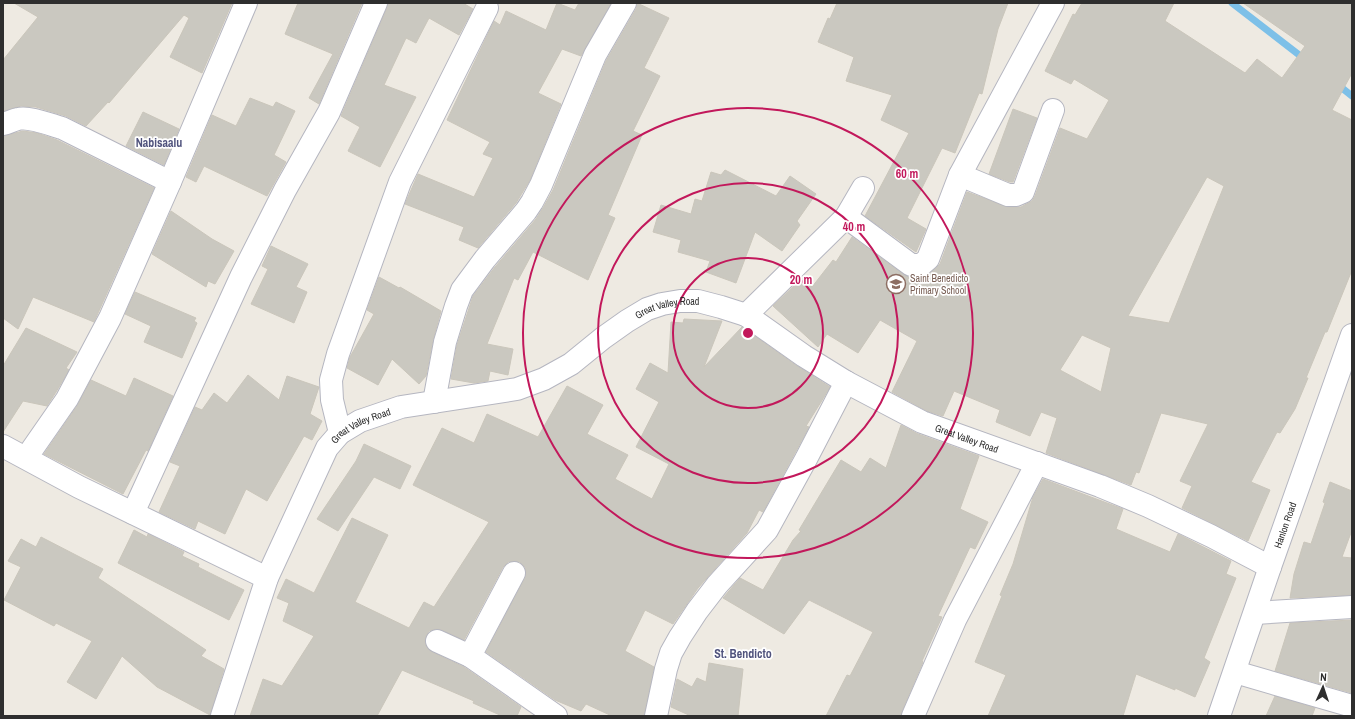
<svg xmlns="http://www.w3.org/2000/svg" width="1355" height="719" font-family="'Archivo Narrow',sans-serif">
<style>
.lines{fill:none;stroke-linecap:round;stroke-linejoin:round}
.stream{stroke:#7dc0e8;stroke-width:7}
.building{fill:#cac8c0;stroke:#cac6bb;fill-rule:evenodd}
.minor-casing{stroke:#b5b6c0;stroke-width:24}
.secondary-casing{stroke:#b5b6c0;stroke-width:24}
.minor{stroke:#fff;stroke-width:22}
.secondary{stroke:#fff;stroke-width:22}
.ring{fill:none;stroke:#c2185b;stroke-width:2}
.labels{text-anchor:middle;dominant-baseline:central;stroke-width:3.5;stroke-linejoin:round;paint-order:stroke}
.education-label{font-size:10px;fill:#785e54;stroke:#fff;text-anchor:start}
.street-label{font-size:10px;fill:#2e2e2e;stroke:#fff}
.quarter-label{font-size:12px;font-weight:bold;fill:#50537d;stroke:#fff}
.centre{fill:#c2185b;stroke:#fff;stroke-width:2}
.ring-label{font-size:12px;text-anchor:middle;font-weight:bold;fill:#c2185b;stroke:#fff;stroke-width:3.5;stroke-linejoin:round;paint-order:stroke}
</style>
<rect width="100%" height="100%" fill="#eeeae2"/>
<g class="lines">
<g class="stream">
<path d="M 1232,3 L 1307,61"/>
<path d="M 1337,84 L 1352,96"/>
</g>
</g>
<g class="building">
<path d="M 14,3 L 232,3 L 202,73 L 170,57 L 189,18 L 184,15 L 109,103 L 108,102 L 86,126 L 66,116 L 36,107 L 21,106 L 3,111 L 3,60 L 38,17 Z"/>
<path d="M 298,3 L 362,3 L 319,104 L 309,98 L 333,54 L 285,34 Z"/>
<path d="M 388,3 L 463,3 L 473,9 L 459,35 L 429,18 L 416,43 L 406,38 L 384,85 L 416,97 L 380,167 L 348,151 L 360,127 L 341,116 L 387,8 Z"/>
<path d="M 557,3 L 575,10 L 579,3 L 611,3 L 581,56 L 562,49 L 538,93 L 561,104 L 530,180 L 516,203 L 478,248 L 459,240 L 464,227 L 405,204 L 418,174 L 474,197 L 493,158 L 483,154 L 490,142 L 447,120 L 494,21 L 500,25 L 506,11 L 546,30 Z"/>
<path d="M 637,3 L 669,18 L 644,68 L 660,76 L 633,131 L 642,135 L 608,215 L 615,218 L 588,280 L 533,252 L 518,280 L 514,278 L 487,344 L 513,349 L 508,375 L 490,371 L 488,381 L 474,383 L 451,379 L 457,345 L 473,296 L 495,267 L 536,219 L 543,208 L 553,190 L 606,61 L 636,9 Z"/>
<path d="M 837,3 L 1008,3 L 998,29 L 982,94 L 979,93 L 955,153 L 942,148 L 907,218 L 926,229 L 916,252 L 865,216 L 909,133 L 881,120 L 892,95 L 846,81 L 854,57 L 818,42 L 828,18 L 830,19 Z"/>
<path d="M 1082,3 L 1174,3 L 1165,21 L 1245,73 L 1257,59 L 1282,78 L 1305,46 L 1243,3 L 1352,3 L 1352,73 L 1332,110 L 1352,120 L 1352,270 L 1327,332 L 1325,332 L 1306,378 L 1308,378 L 1295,409 L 1280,433 L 1277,432 L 1251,482 L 1270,490 L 1248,541 L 1182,508 L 1192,486 L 1180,481 L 1208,424 L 1161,413 L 1139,473 L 1136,472 L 1131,485 L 1046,453 L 1057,418 L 1041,412 L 1030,436 L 996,422 L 1000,410 L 954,391 L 943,416 L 927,411 L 892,392 L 917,341 L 880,320 L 858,353 L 827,334 L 818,347 L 773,306 L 802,278 L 812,287 L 833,260 L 836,262 L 852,237 L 904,275 L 911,278 L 922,277 L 929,274 L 940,264 L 967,192 L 1008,207 L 1021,207 L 1032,201 L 1035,196 L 1060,128 L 1087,139 L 1109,100 L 1074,79 L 1071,84 L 1045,71 L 1073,14 L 1075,15 ZM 1207,177 L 1224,186 L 1169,323 L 1128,316 ZM 1082,335 L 1111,348 L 1101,392 L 1060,370 Z"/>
<path d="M 250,98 L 273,107 L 276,102 L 295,111 L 274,155 L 286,162 L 267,196 L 204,166 L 196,182 L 186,177 L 212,115 L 236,126 Z"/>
<path d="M 1013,109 L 1037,118 L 1013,182 L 1010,182 L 989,174 Z"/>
<path d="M 143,112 L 179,129 L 164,165 L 126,146 Z"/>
<path d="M 23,131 L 37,133 L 57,140 L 154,188 L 94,322 L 33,297 L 18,329 L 3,318 L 3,136 Z"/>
<path d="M 725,170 L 776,196 L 790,176 L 816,194 L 797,221 L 800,225 L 782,251 L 755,232 L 736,283 L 706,272 L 710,261 L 678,252 L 681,240 L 653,232 L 661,205 L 691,214 L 695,199 L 702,201 L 711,172 L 721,175 Z"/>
<path d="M 171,211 L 212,239 L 234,251 L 215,284 L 208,281 L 206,287 L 152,254 Z"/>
<path d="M 271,246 L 308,264 L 296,287 L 307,292 L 294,323 L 251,304 L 268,269 L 262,266 Z"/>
<path d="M 379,277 L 399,288 L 400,287 L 441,311 L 433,340 L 426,376 L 419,384 L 392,359 L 378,385 L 347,368 L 350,357 L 374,314 L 367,310 Z"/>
<path d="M 135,292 L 196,318 L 194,321 L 197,323 L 182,358 L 144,342 L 151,326 L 125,314 Z"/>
<path d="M 684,319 L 722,321 L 704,367 L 742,327 L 797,366 L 830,387 L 821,402 L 806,426 L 809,427 L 763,512 L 759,510 L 747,533 L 698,588 L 673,624 L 645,610 L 625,651 L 654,667 L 644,716 L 612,716 L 586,704 L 581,711 L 555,700 L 486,652 L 525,578 L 526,572 L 525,567 L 520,562 L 514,561 L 508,562 L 503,567 L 464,640 L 442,630 L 436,629 L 429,631 L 426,636 L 425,642 L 427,648 L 432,652 L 464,667 L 521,707 L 517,716 L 502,716 L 473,703 L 474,701 L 402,670 L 377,716 L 250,716 L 263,679 L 282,686 L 314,636 L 283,621 L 289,603 L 277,598 L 286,579 L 314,593 L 352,518 L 388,535 L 355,602 L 409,628 L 424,602 L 434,607 L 489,522 L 413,485 L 442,428 L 474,443 L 487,414 L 538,437 L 567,386 L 603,405 L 587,434 L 628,455 L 615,479 L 652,499 L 669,464 L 636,447 L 659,402 L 636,389 L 650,363 L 668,373 L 671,322 L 683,323 Z"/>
<path d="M 26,328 L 77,352 L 66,368 L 69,370 L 56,392 L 47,406 L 23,401 L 3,432 L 3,366 Z"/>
<path d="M 248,375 L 279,400 L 287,376 L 319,387 L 310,414 L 322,421 L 312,440 L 304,436 L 267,501 L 246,489 L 225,534 L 198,521 L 195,529 L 159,512 L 180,466 L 170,462 L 195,407 L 202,410 L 214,393 L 227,403 Z"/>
<path d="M 134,378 L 173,396 L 148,451 L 146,450 L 123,494 L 44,454 L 77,406 L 91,380 L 126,396 Z"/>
<path d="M 901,425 L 918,434 L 979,456 L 960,509 L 988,522 L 975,549 L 970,547 L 938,616 L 942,617 L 922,661 L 923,662 L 902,711 L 901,716 L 826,716 L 847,675 L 850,676 L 873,632 L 809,600 L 784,634 L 723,598 L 740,578 L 763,590 L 793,540 L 801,531 L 799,530 L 841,460 L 861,472 L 870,458 L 886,468 Z"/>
<path d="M 364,444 L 411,466 L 400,489 L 374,477 L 338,531 L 317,519 L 356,461 Z"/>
<path d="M 1043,479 L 1123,509 L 1116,529 L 1170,552 L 1178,534 L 1231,561 L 1226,574 L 1236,578 L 1204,658 L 1210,662 L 1195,697 L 1175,688 L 1175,690 L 1136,674 L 1123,716 L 988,716 L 1006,675 L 975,662 L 1002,596 L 1000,595 L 1013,564 L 1033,497 Z"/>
<path d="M 1330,482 L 1352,491 L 1352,530 L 1342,557 L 1352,558 L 1352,595 L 1290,598 L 1294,574 L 1304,542 L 1311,544 L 1325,503 L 1323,502 Z"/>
<path d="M 134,530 L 147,537 L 148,534 L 184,552 L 182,556 L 199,564 L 198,567 L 244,590 L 229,620 L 118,563 Z"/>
<path d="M 41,537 L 103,569 L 98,578 L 206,650 L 201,656 L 224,669 L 210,715 L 157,687 L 122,656 L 96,699 L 67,682 L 92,641 L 56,623 L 54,626 L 4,600 L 21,567 L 8,561 L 21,539 L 36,547 Z"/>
<path d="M 1352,620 L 1352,693 L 1275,671 L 1290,623 Z"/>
<path d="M 709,663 L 743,669 L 738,716 L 691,716 L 671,707 L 677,679 L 692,687 L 697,678 L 706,682 Z"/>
<path d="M 1275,696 L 1315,708 L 1312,716 L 1266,716 Z"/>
</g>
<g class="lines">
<defs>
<g id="minor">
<path d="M 3,124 C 8,123 13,120 18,119 C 29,116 51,125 62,128 L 170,182"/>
<path d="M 960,175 L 1008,195 L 1016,195 L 1023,192 L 1053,110"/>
<path d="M 846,217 L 911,265 L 921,265 L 928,259 L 960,175 L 1053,3"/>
<path d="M 746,315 L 846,217 L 863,188"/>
<path d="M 434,402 L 445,342 L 456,306 L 462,290 L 485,259 L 526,211 L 532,202 L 541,185 L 595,55 L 625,3"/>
<path d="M 340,433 L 332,400 L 331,380 L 338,354 L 400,182 L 487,8"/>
<path d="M 3,446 L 79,487 L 267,578"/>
<path d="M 26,458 L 67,399 L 110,318 L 170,182 L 246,3"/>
<path d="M 133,513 L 241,277 L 285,190 L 329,112 L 376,3"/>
<path d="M 1255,613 L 1352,607"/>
<path d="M 437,641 L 470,656 L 556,716"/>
<path d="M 470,656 L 514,573"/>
<path d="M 1235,672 L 1352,706"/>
<path id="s1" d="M 222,716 L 267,578 L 327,448 L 340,433 L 360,421 L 401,407 L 517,389 L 544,379 L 571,364 L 603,338 L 627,321 L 647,309 L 662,304 L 680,301 L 698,301 L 721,307 L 746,315 L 804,356 L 846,382 L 922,422 L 1100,486 L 1148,506 L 1211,536 L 1270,567"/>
<path d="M 656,716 L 666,669 L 671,653 L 680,637 L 697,611 L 717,585 L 767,530 L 806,459 L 846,382"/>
<path d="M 913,716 L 955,620 L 1037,463"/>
</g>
<g id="secondary">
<path id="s2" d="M 1219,716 L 1270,567 L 1352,335"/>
</g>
</defs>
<use href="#minor" class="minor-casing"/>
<use href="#secondary" class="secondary-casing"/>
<use href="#minor" class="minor"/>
<use href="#secondary" class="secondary"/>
</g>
<g class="ring">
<circle cx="748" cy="333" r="75"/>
<circle cx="748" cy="333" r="150"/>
<circle cx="748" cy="333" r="225"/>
</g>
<defs>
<symbol id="school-ring" viewBox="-11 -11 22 22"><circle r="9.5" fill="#fff" stroke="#8d6e63" stroke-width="1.5"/><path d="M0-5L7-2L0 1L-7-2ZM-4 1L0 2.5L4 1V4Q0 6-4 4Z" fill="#8d6e63"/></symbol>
</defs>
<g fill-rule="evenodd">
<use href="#school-ring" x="885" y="273" width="22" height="22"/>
</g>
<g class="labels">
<g class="education-label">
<text x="910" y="278">Saint Benedicto<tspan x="910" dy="12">Primary School</tspan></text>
</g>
<g class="street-label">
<text stroke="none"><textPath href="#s1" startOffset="666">Great Valley Road</textPath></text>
<text stroke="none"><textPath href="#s1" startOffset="330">Great Valley Road</textPath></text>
<text stroke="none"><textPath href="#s1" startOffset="1002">Great Valley Road</textPath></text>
<text stroke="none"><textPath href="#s2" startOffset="202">Hanlon Road</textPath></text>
</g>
<g class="quarter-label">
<text x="159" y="143">Nabisaalu</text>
<text x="743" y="654">St. Bendicto</text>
</g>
</g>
<circle cx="748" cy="333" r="6" class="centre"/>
<g class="ring-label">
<text x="907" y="178">60 m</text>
<text x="854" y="231">40 m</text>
<text x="801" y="284">20 m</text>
</g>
<rect width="1355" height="719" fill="none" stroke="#2e2e2e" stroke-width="8"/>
<g transform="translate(1323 687) rotate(3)" stroke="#ffffff" stroke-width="3" paint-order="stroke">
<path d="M0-3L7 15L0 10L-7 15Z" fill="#2e2e2e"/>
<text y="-6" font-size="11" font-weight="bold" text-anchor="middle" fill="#2e2e2e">N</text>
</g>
</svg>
